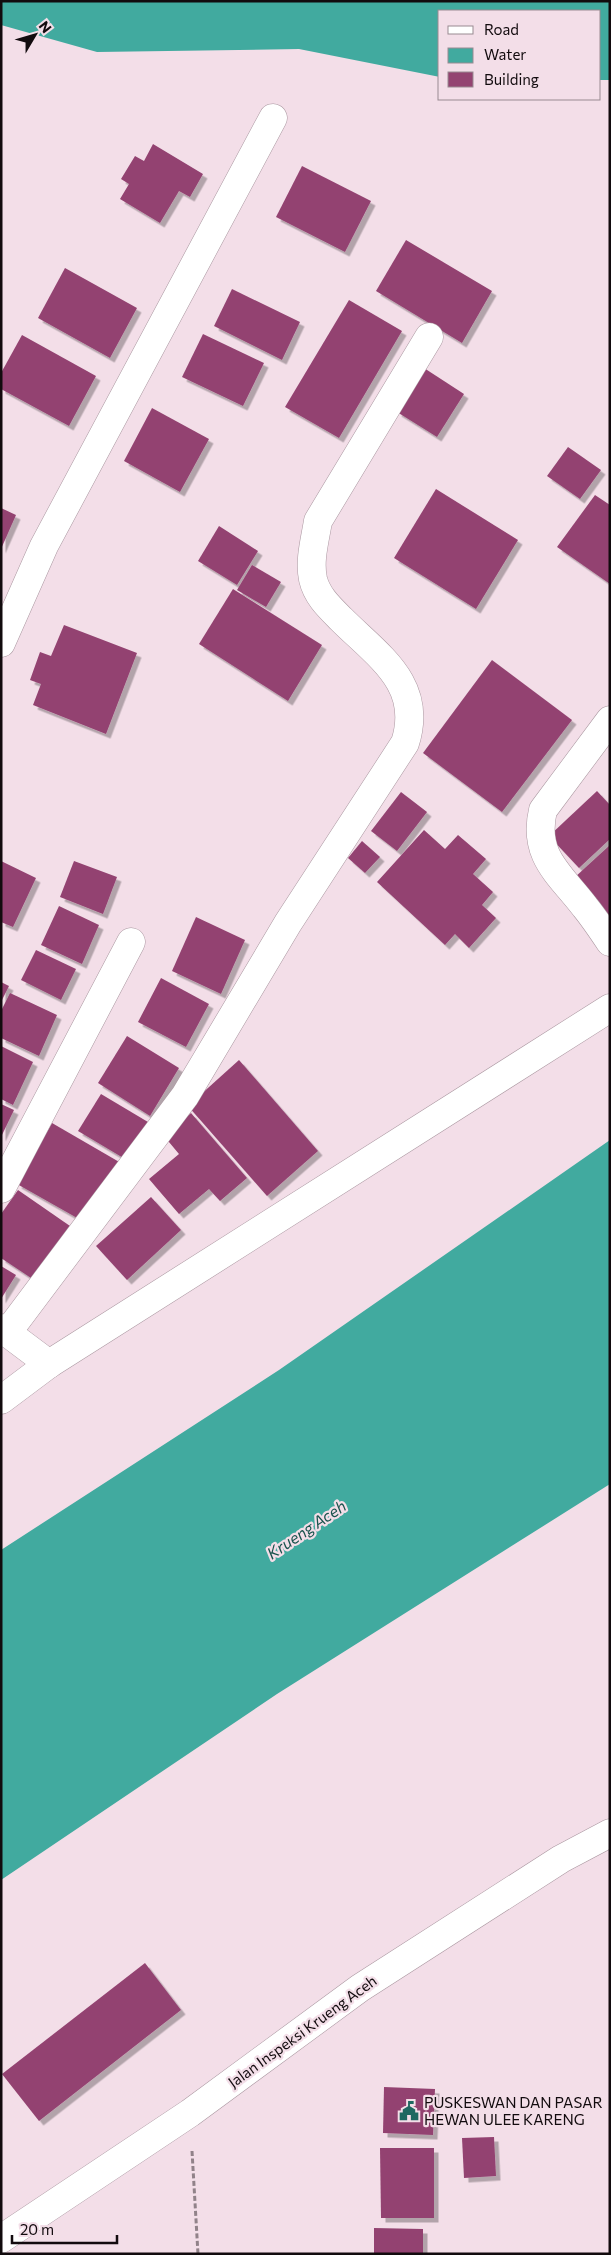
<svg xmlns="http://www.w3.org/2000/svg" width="611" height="2255" font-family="Commissioner,sans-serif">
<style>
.water{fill:#41aa9f}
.building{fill:#934371;filter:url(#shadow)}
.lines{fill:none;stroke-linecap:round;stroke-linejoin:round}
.minor-casing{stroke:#aa97a0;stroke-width:29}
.tertiary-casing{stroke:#aa97a0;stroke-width:29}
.path{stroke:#918289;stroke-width:3;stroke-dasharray:5 2.5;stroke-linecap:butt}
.minor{stroke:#fff;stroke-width:28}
.tertiary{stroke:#fff;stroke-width:28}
.labels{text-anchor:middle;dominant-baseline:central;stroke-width:4.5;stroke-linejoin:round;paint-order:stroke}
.street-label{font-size:15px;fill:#120b0e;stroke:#f3dee8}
.poi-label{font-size:15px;fill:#120b0e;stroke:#f3dee8;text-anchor:start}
.water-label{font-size:16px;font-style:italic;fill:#18534d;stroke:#f3dee8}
</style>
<defs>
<filter id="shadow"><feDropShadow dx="4.5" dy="4.5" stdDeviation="0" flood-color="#0004"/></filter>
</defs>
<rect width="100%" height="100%" fill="#f3dee8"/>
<g class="water">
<path d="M 1,1 L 610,1 L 610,80 L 600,80 L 600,11 L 440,11 L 440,77 L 299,49 L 97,52 L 1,25 Z"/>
<path d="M 610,1140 L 610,1484 L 277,1694 L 1,1880 L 1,1550 L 279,1370 Z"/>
</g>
<g class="building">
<path d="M 153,144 L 203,174 L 190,197 L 179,191 L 160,223 L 120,199 L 129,184 L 121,179 L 135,156 L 144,161 Z"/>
<path d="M 302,166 L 371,201 L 345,252 L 276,217 Z"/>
<path d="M 406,240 L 492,291 L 462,343 L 376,291 Z"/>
<path d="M 65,268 L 137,308 L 110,358 L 38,318 Z"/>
<path d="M 232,289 L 300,322 L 282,360 L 214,326 Z"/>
<path d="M 349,300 L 402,331 L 339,438 L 285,407 Z"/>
<path d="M 203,334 L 264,363 L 243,406 L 182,377 Z"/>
<path d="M 22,335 L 96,376 L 69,426 L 1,389 L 1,373 Z"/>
<path d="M 424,368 L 464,394 L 437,437 L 397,412 Z"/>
<path d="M 152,408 L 209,439 L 180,492 L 124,461 Z"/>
<path d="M 568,447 L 601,470 L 580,499 L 547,476 Z"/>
<path d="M 436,489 L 518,540 L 476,609 L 394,558 Z"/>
<path d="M 595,495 L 610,505 L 610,584 L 557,547 Z"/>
<path d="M 1,508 L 16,515 L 1,549 Z"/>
<path d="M 219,526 L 258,551 L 237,585 L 198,561 Z"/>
<path d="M 252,565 L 281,582 L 266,607 L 237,590 Z"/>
<path d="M 233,589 L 322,645 L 288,701 L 199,644 Z"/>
<path d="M 64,625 L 137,653 L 106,734 L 33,705 L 41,684 L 30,680 L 40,652 L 51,656 Z"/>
<path d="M 492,660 L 572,720 L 502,812 L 423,753 Z"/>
<path d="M 597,791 L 610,805 L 610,839 L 579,868 L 549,836 Z"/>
<path d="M 401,792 L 427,812 L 397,851 L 371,831 Z"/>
<path d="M 424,830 L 445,849 L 458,835 L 486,859 L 473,874 L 493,892 L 482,905 L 496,918 L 469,948 L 455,934 L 445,945 L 377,882 Z"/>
<path d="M 362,841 L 380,857 L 365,873 L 348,858 Z"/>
<path d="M 610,845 L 610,916 L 574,878 Z"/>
<path d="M 1,861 L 36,878 L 13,927 L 1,922 Z"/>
<path d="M 74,861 L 117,877 L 103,914 L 60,897 Z"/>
<path d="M 59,906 L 99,925 L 82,964 L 41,945 Z"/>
<path d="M 196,917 L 245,940 L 221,994 L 172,971 Z"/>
<path d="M 36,950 L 76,969 L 61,1000 L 21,980 Z"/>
<path d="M 161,978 L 209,1004 L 186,1047 L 138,1022 Z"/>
<path d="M 1,982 L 9,986 L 1,1002 Z"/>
<path d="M 10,993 L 57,1015 L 39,1056 L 1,1038 L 1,1011 Z"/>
<path d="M 127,1036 L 179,1068 L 150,1116 L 98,1083 Z"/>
<path d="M 1,1046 L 33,1062 L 13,1105 L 1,1099 Z"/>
<path d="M 239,1060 L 318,1151 L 267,1196 L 188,1106 Z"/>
<path d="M 101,1094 L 148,1122 L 125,1159 L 78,1131 Z"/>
<path d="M 1,1104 L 14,1110 L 1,1137 Z"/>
<path d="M 191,1113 L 247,1178 L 220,1201 L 209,1189 L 179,1214 L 149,1179 L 179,1154 L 164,1136 Z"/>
<path d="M 52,1123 L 121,1163 L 86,1223 L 17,1184 Z"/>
<path d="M 18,1190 L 70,1226 L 34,1280 L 1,1258 L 1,1214 Z"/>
<path d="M 151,1197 L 181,1230 L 127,1280 L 96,1246 Z"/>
<path d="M 1,1266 L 16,1275 L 1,1299 Z"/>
<path d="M 145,1963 L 181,2010 L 39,2121 L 2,2074 Z"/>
<path d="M 384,2087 L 435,2089 L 433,2135 L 383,2133 Z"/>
<path d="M 494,2137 L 496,2176 L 464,2178 L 462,2138 Z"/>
<path d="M 380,2148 L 434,2148 L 434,2218 L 381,2218 Z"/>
<path d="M 374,2228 L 423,2229 L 423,2254 L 374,2254 Z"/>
</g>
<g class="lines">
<defs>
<g id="minor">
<path d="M 1,643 L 44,546 L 273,118"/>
<path d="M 610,720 L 543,810 C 532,856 560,874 585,907 C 594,918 602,930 610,942"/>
<path d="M 1,1189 L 131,942"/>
<path d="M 1,1328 L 49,1364"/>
<path d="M 7,1333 L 185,1096 L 288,923 L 405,743 C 424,684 378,656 341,619 C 329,607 317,596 313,579 C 309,560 315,540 318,521 L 429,337"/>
<path d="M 1,1400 L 49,1364 L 610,1008"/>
</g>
<path id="tertiary" d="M 1,2239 L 190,2113 L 360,1988 L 561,1859 L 610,1833"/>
</defs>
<use href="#minor" class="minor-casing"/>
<use href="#tertiary" class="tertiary-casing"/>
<path class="path" d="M 192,2151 L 198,2254"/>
<use href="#minor" class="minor"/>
<use href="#tertiary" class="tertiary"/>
</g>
<defs>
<symbol id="civic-bare" viewBox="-9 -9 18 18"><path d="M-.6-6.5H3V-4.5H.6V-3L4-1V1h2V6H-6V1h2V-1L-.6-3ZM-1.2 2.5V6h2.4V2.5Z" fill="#1e6861" stroke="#f3dee8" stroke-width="2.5" paint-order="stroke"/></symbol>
</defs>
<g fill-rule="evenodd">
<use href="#civic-bare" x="395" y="2097" width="28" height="28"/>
</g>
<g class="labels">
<g class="street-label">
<text transform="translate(302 2031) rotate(-36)">Jalan Inspeksi Krueng Aceh</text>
</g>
<g class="poi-label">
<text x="424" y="2102">PUSKESWAN DAN PASAR<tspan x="424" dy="17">HEWAN ULEE KARENG</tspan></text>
</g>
<g class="water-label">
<text transform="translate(306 1529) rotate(-34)">Krueng Aceh</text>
</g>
</g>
<rect width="611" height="2255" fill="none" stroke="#120b0e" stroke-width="5"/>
<rect x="438" y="10" width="162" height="90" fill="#f3dee8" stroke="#998a91"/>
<rect x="448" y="26" width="25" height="8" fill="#ffffff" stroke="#998a91"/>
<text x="484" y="35" font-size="15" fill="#120b0e">Road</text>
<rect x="448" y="48" width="25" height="15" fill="#41aa9f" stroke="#998a91"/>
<text x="484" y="60" font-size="15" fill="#120b0e">Water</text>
<rect x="448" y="72" width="25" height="15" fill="#934371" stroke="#998a91"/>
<text x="484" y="85" font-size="15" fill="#120b0e">Building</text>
<g transform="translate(35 35) rotate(52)" stroke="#f3dee8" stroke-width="4" paint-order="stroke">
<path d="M0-4L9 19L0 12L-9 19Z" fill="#120b0e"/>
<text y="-8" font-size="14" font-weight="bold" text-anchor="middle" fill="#120b0e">N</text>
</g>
<path d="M12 2235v8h105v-8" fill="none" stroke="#120b0e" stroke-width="2.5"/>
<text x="20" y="2235" font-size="15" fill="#120b0e" stroke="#f3dee8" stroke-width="4" paint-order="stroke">20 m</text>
</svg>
